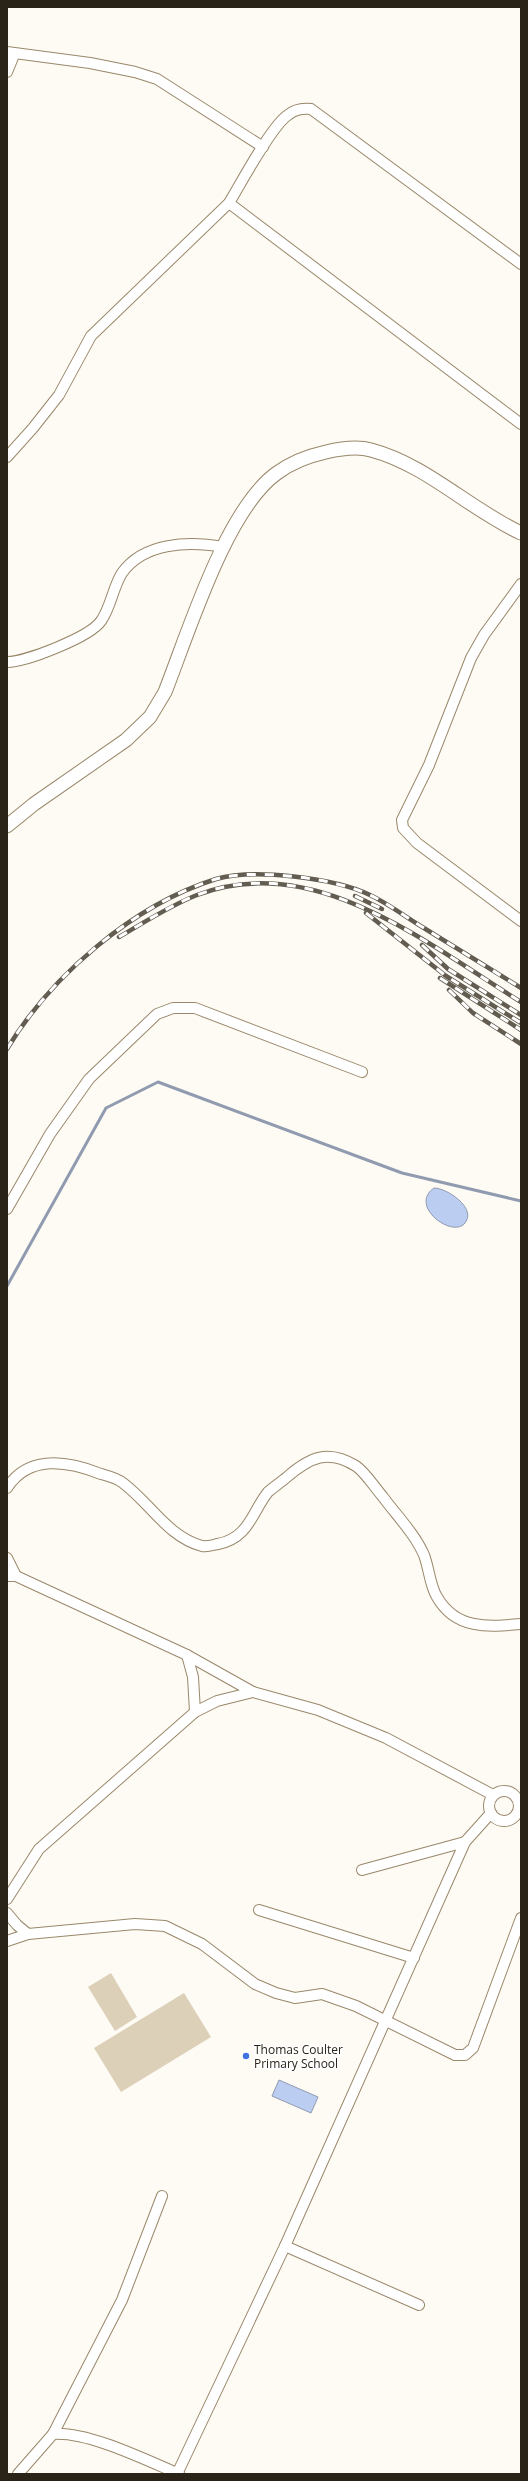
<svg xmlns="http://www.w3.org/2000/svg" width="528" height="2481" font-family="'Open Sans',sans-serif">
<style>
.green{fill:#ddd0b9}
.water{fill:#bbcef2;stroke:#909bb0}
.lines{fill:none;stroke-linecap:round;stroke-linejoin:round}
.stream{stroke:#909bb0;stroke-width:3}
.minor-casing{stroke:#99886a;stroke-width:12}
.tertiary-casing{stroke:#99886a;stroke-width:15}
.minor{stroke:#fff;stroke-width:10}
.tertiary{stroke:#fff;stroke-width:13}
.rail-casing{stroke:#625c51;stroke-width:4.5}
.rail{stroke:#fff;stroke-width:3;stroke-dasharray:9;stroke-linecap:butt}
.poi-dot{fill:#4072e2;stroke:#fff;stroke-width:1.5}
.labels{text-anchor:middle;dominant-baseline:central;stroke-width:3.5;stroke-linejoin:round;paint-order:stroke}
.poi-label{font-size:12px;fill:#2a2317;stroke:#fff;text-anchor:start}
</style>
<rect width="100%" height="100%" fill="#fefaf4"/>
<g class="green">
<path d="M 111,1973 L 137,2017 L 115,2031 L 88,1987 Z"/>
<path d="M 184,1993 L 211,2037 L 121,2092 L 94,2048 Z"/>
</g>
<g class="water">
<path d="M 434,1188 C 447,1188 477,1208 465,1223 C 453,1239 408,1206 434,1188 Z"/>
<path d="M 279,2080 L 318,2097 L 311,2113 L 272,2096 Z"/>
</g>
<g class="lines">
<path class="stream" d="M 7,1286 L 106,1108 L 158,1082 L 402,1173 L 521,1201"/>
<defs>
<g id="minor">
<path d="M 7,52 L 90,63 L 135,72 L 157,79 L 263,147"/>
<path d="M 7,72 L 14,55"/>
<path d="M 521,264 L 311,109 C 302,108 295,109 288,115 C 272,125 241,183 229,203 L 521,424"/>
<path d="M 7,457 L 33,428 L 59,395 L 91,336 L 229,203"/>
<path d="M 521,584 L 484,635 L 471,658 L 429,765 L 402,820 L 403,828 L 417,843 L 521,921"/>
<path d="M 7,662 C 26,662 90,637 101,621 C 111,607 113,587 122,573 C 144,542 189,541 223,547"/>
<path d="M 7,1209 L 50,1134 L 89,1079 L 157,1014 L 173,1008 L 195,1008 L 362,1072"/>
<path d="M 7,1488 C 29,1454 68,1461 101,1474 C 108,1476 117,1478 123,1483 C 150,1503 168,1537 202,1546 C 207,1547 213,1545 218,1544 C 249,1538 252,1512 268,1492 C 274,1487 281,1482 287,1477 C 310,1457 328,1449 356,1466 C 366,1473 375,1488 383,1497 C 397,1516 415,1534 424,1555 C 429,1568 430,1586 437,1597 C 456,1630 488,1627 521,1624"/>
<path d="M 7,1558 L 16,1576"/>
<path d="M 7,1576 L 16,1576 L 187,1655 L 253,1692 L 318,1710 L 386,1738 L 493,1795"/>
<path d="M 187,1655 L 193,1677 L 195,1712"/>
<circle cx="504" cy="1806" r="15"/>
<path d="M 362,1870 L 465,1842"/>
<path d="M 7,1899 L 39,1849 L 195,1712 L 217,1701 L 253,1692"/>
<path d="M 259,1910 L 414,1958"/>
<path d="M 7,1913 L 17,1925 L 28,1934"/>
<path d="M 7,1941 L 28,1934 L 135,1924 L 165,1926 L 202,1944 L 255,1984 L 276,1993 L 295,1998 L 322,1994 L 356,2006 L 455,2055 L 465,2055 L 473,2048 L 521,1918"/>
<path d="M 285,2246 L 419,2305"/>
<path d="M 53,2434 L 122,2300 L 162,2196"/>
<path d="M 18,2474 L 53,2434 C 87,2431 146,2460 179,2474"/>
<path d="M 177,2474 L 285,2246 L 465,1842 L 491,1813"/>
</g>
<path id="tertiary" d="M 7,826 L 34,804 L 126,740 L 150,717 L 165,692 C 188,634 226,509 277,473 C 292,462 308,456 326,452 C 339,449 357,446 371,450 C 427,465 469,509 521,533"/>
</defs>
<use href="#minor" class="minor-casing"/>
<use href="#tertiary" class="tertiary-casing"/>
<use href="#minor" class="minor"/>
<use href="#tertiary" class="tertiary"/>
<defs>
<g id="rail">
<path d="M 355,896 L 382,909"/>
<path d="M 366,913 L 446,976 L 521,1023"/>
<path d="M 119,937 C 145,922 169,906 197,895 C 314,850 427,944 521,1002"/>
<path d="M 422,945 L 448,969 L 521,1015"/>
<path d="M 440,978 L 521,1030"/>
<path d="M 449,990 L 473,1013 L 521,1044"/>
<path d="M 7,1049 C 51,976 133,905 216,879 C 253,868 335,878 370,895 C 387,903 403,915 419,925 C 453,946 487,967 521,988"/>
</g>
</defs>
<use href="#rail" class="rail-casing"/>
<use href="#rail" class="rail"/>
</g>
<circle class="poi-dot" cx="246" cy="2056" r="4"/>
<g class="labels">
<g class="poi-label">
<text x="254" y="2049">Thomas Coulter<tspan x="254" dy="14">Primary School</tspan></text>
</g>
</g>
<rect width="528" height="2481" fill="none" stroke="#2a2317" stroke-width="16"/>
</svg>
